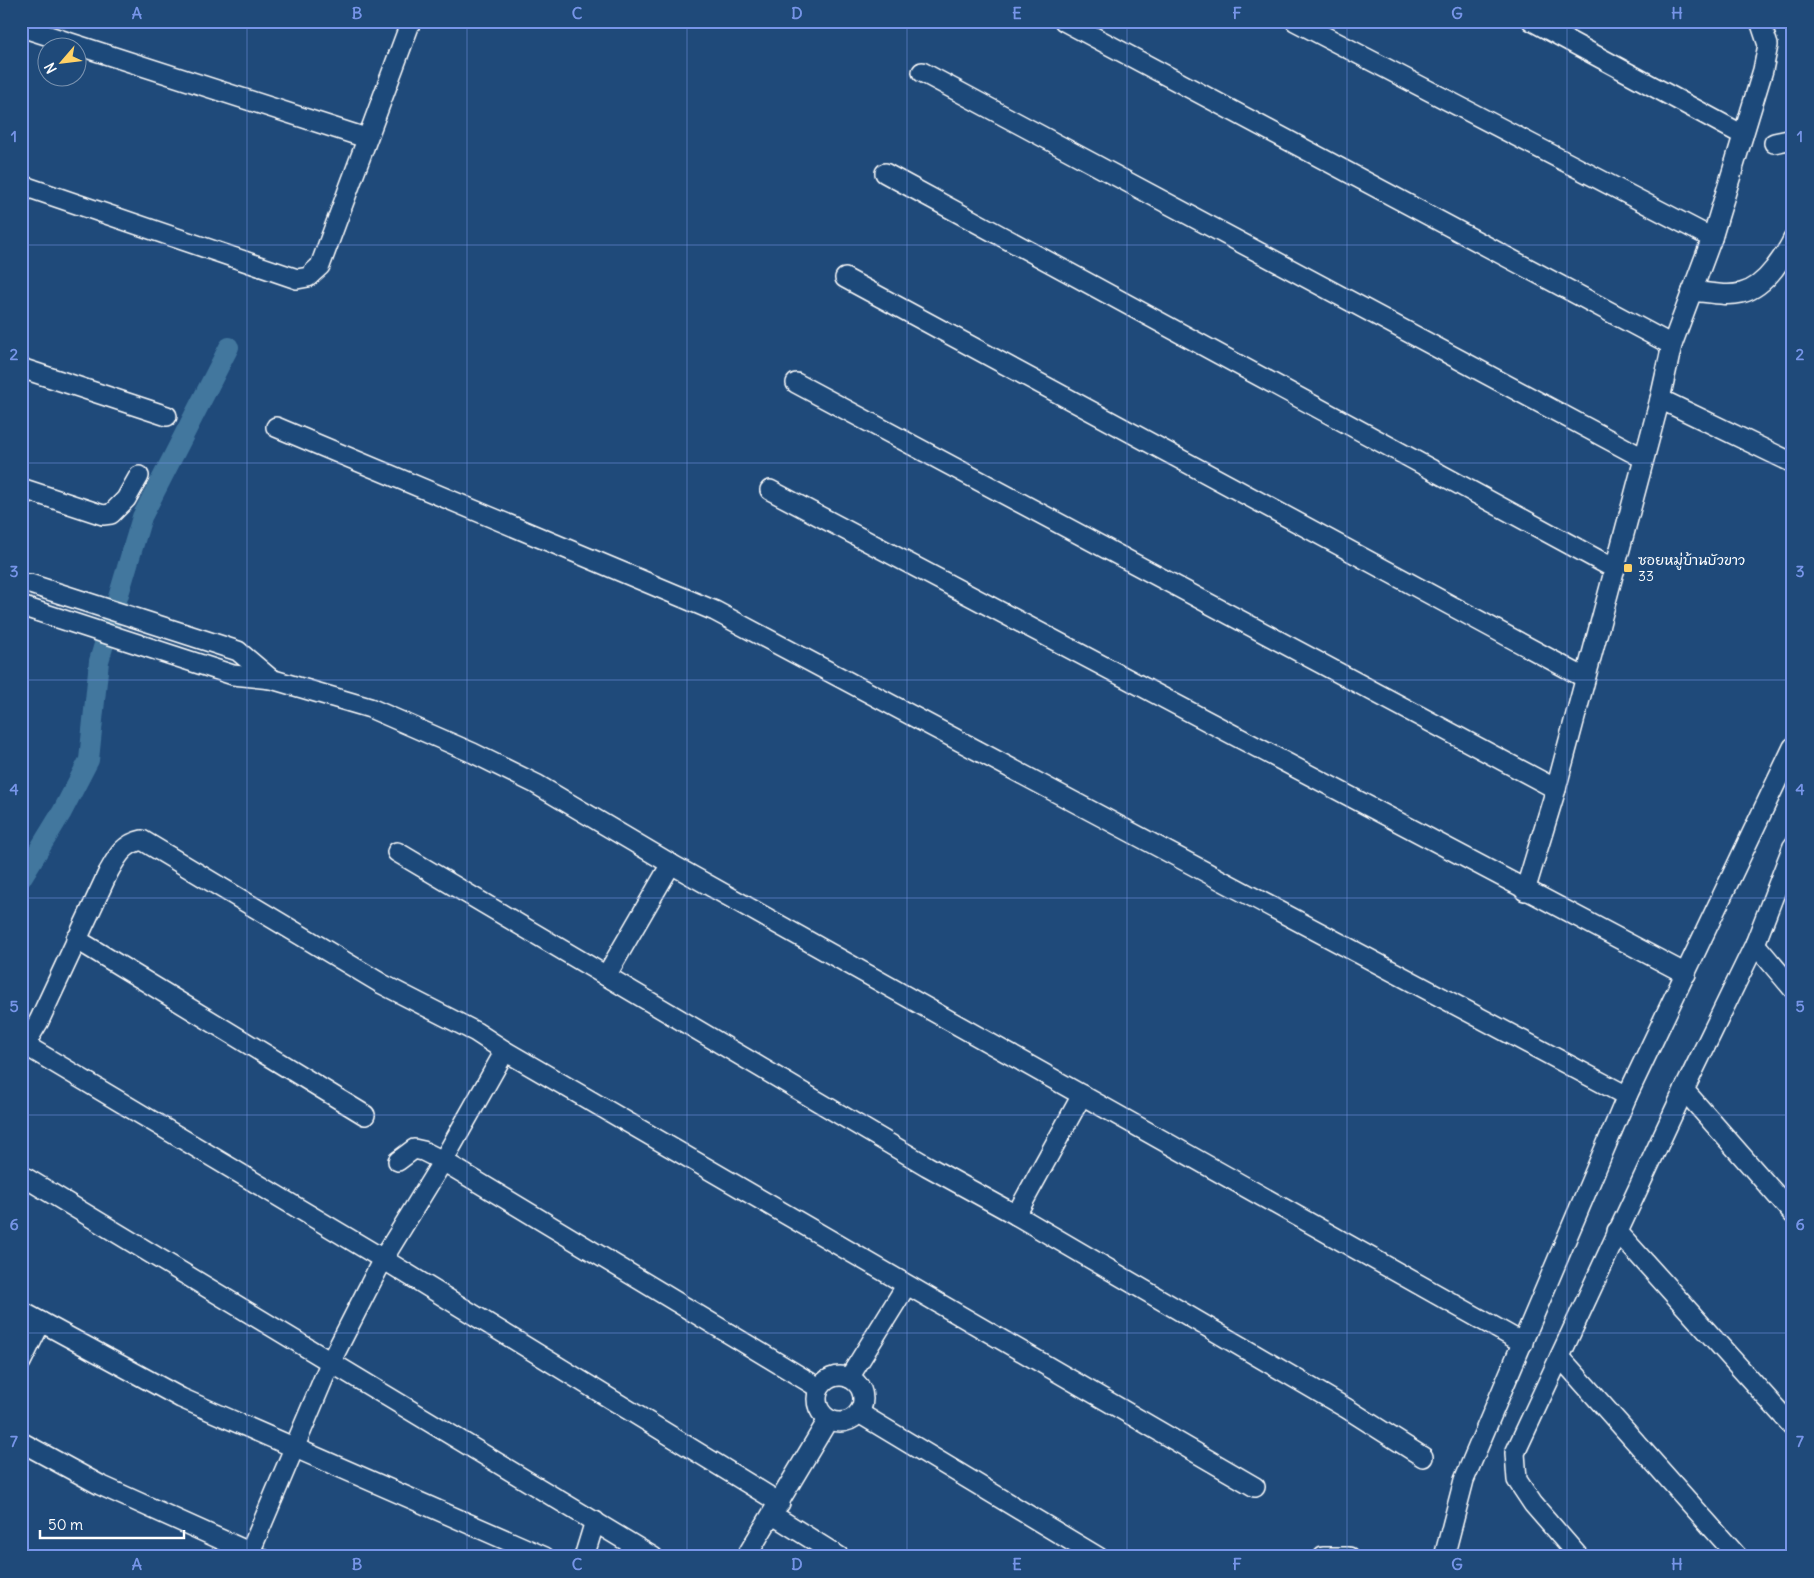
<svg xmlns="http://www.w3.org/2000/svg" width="1814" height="1578" font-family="Delius,'Playpen Sans Thai',sans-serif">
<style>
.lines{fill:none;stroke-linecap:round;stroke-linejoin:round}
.canal{stroke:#42779e;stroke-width:20}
.minor-casing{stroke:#fff;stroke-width:22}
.minor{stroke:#1f4a7a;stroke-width:19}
.grid{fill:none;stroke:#7795e8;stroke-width:1;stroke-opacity:0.55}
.poi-dot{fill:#ffd166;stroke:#1f4a7a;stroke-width:2}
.labels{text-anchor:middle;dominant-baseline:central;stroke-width:5;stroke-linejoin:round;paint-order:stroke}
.poi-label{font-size:14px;fill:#fff;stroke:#1f4a7a;text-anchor:start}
.neatline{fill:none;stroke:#7795e8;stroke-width:2}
.grid-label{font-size:16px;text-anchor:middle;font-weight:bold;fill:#7795e8}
</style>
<rect width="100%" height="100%" fill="#1f4a7a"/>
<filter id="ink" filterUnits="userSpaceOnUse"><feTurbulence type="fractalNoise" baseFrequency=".02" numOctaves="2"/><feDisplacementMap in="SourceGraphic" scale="10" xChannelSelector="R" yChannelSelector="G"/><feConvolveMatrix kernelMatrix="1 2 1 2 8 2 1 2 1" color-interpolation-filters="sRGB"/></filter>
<g filter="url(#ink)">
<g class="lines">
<path class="canal" d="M 21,879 L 62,812 L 89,760 L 99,661 L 142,517 L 229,347"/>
<defs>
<g id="minor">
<path d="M 1064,21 L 1672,345"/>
<path d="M 1295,21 L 1712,238"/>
<path d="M 1532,21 L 1743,135"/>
<path d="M 21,27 L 366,138"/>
<path d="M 922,72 L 1643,458"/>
<path d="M 1774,143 L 1793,139"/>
<path d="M 885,173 L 1615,569"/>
<path d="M 21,185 L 297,279 L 308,277 L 320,266 L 411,21"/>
<path d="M 845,278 L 1585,678"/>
<path d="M 1692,291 C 1729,295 1748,302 1774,269 C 1781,259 1788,251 1793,239"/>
<path d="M 21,368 L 167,416"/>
<path d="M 796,383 L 1556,789"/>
<path d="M 1660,399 L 1793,463"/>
<path d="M 276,427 L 715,611 L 1627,1096"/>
<path d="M 21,488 L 103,515 L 111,514 L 126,499 L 139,476"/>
<path d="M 770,490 L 1686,974"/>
<path d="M 21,584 L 30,584 L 238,651 L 271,679"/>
<path d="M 21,606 L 233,675 L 271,679 L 370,708 L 473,753 L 536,784 L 671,864 L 1523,1343"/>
<path d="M 397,852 L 927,1166 L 1016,1215 L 1346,1408 L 1423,1457"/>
<path d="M 1525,891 L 1556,789 L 1660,399 L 1672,345 L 1712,238 L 1763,70 L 1768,45 L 1760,21"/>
<path d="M 76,939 L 365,1115"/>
<path d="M 1755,944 L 1793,989"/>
<path d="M 606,976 L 671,864"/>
<path d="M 25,1045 L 383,1259 L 780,1503"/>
<path d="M 21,1051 L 39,1021 L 108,873 C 117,857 123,844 142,840 L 382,984 L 476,1032 L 505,1051 L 1255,1487"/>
<path d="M 1684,1090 L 1793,1214"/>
<path d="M 398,1161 L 414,1149 L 423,1151 L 443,1161 L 819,1388"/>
<path d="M 21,1175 L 653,1557"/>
<path d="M 1016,1215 L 1082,1095"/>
<path d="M 1617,1231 L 1793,1427"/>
<path d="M 21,1311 L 181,1398 L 545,1557"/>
<path d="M 1560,1357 L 1738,1557"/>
<path d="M 21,1362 L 41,1322"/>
<circle cx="840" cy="1399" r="23"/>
<path d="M 849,1378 L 906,1286"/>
<path d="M 859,1413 L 1098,1557"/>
<path d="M 21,1442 L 100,1485 L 260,1557"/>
<path d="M 773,1515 L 840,1557"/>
<path d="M 248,1557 L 331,1361 L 383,1259 L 443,1161 L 505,1051"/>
<path d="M 584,1557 L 595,1521"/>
<path d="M 746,1557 L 828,1420"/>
<path d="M 1323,1557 L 1349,1557"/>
<path d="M 1444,1557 L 1464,1480 L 1627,1096 L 1793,747"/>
<path d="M 1579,1557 L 1533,1504 L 1517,1480 L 1515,1453 L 1684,1090 L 1755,944 L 1793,846"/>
</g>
</defs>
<use href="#minor" class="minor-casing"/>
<use href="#minor" class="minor"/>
</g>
</g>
<path class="grid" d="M 247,21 L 247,1557M 467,21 L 467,1557M 687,21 L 687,1557M 907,21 L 907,1557M 1127,21 L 1127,1557M 1347,21 L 1347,1557M 1567,21 L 1567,1557M 21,245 L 1793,245M 21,463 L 1793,463M 21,680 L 1793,680M 21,898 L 1793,898M 21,1115 L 1793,1115M 21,1333 L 1793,1333"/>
<rect class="poi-dot" x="1623" y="563" width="10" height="10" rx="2.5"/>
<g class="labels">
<g class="poi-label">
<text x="1638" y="560">ซอยหมู่บ้านบัวขาว<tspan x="1638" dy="16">33</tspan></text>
</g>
</g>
<rect width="1814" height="1578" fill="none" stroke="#1f4a7a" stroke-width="55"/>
<g transform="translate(62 62) rotate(242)"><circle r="24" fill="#1f4a7a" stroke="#7992af"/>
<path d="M0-4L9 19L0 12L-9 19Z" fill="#ffd166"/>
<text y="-8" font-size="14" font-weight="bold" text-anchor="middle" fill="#ffffff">N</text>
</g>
<path d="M40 1530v8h144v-8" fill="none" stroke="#ffffff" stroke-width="2.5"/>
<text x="48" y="1530" font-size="15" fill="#ffffff" stroke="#1f4a7a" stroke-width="4" paint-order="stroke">50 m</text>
<rect x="28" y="28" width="1758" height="1522" class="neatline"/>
<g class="grid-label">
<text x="137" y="19">A</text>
<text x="357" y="19">B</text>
<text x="577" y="19">C</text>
<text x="797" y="19">D</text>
<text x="1017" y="19">E</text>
<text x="1237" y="19">F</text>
<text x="1457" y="19">G</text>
<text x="1677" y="19">H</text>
<text x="14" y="142">1</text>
<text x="1800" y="142">1</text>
<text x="14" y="360">2</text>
<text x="1800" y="360">2</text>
<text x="14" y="577">3</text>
<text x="1800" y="577">3</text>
<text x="14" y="795">4</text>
<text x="1800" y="795">4</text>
<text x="14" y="1012">5</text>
<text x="1800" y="1012">5</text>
<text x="14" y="1230">6</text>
<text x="1800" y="1230">6</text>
<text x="14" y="1447">7</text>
<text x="1800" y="1447">7</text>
<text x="137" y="1570">A</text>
<text x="357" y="1570">B</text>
<text x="577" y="1570">C</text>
<text x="797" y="1570">D</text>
<text x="1017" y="1570">E</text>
<text x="1237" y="1570">F</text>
<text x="1457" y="1570">G</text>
<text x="1677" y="1570">H</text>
</g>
</svg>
